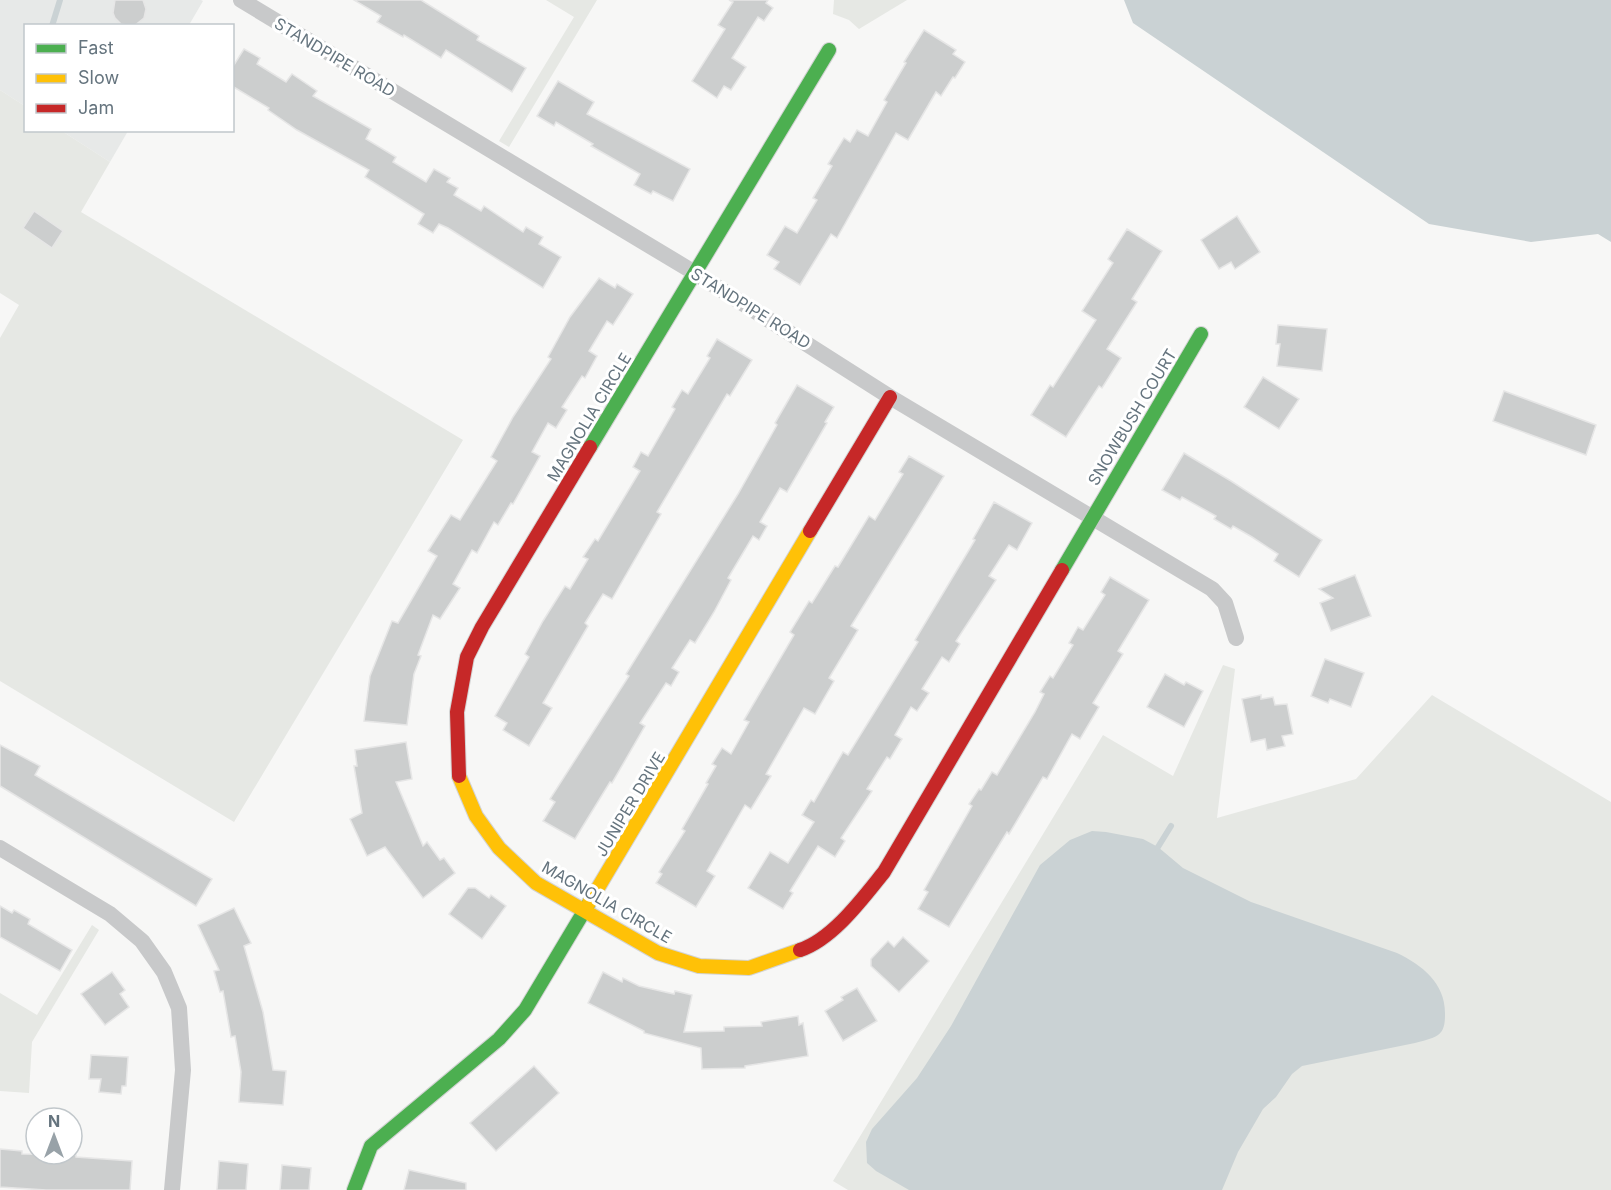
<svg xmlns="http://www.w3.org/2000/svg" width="1611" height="1190" font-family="Inter,sans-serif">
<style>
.built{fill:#e7e9e8}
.green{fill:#e6e8e4}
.water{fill:#cad2d4}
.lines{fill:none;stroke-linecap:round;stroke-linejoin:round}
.stream{stroke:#cad2d4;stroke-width:6}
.building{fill:#cccece;stroke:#e6e6e6;stroke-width:1.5}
.fast-casing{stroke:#d3d4d4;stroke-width:16}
.slow-casing{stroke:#d3d4d4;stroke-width:16}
.jam-casing{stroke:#d3d4d4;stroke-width:16}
.street{stroke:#c8c9ca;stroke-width:16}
.fast{stroke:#4caf50;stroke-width:14}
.slow{stroke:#ffc107;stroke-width:14}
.jam{stroke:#c62828;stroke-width:14}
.labels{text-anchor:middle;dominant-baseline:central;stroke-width:6;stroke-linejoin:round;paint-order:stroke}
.street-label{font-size:16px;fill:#65747e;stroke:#fff}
</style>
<rect width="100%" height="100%" fill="#f7f7f6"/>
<g class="built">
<path d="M 0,0 L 201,0 L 203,1 L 189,25 L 26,26 L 25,106 L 0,90 Z"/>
<path d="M 62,131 L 128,131 L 110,162 Z"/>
</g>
<g class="green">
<path d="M 546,0 L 597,0 L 509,147 L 499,141 L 574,17 Z"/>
<path d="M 834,0 L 907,0 L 859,29 L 849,20 L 833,14 Z"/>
<path d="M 0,90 L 25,106 L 26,130 L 62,131 L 110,162 L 81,212 L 463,440 L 234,822 L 0,681 L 0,338 L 19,305 L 0,293 Z"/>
<path d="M 1223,665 L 1235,669 L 1217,818 L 1356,779 L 1432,695 L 1611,802 L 1611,1190 L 848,1190 L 833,1181 L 1103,735 L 1173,776 Z"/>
<path d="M 92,925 L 99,930 L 32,1042 L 29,1093 L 0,1091 L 0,993 L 37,1015 Z"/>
</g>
<g class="water">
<path d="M 1124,0 L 1611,0 L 1611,242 L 1598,234 L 1531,242 L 1429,224 L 1133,23 Z"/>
<path d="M 1092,831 L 1106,832 L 1143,839 L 1158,847 L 1183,868 L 1251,902 L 1397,953 C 1422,965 1445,983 1445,1013 C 1445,1021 1445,1030 1438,1035 C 1432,1039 1422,1041 1415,1043 L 1302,1066 L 1292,1074 L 1276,1097 L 1263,1109 L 1238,1152 L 1222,1190 L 909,1190 L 876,1171 L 867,1163 L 866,1142 L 872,1129 L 917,1078 L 951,1026 L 1040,865 L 1070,840 Z"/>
</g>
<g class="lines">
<g class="stream">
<path d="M 52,26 L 60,0"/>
<path d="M 1158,847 L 1171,826"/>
</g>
</g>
<g class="building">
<path d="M 115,0 L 143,0 L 146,9 L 144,18 L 134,26 L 121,24 L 115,18 L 113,13 Z"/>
<path d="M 354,0 L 421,0 L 479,36 L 477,40 L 526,68 L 512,92 L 446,50 L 441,58 L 404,35 L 403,37 L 377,22 L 381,16 Z"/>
<path d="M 729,0 L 768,0 L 766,3 L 773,8 L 764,21 L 758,17 L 732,58 L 746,67 L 731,90 L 724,86 L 717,98 L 692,81 L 725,29 L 718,25 L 733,2 Z"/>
<path d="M 924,30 L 956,50 L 953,54 L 965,62 L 955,78 L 953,77 L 941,96 L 936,92 L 908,140 L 896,133 L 837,238 L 831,234 L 800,285 L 774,269 L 779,262 L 767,255 L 785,226 L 797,233 L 817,200 L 813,198 L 832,166 L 828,164 L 844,138 L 850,142 L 857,130 L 868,136 L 887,102 L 884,100 L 906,63 L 904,62 Z"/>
<path d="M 244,49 L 260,58 L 257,64 L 286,82 L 292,74 L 317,91 L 313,96 L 371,129 L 366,139 L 396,157 L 393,162 L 426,182 L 434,169 L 450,178 L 447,182 L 458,188 L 454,195 L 481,211 L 484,206 L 523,232 L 526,227 L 543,237 L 539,244 L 561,257 L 543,288 L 448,228 L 439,224 L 433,233 L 418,224 L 424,214 L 365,177 L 369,170 L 297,130 L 268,110 L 269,108 L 232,86 L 232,68 Z"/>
<path d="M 558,81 L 594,102 L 587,114 L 690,169 L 673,201 L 653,191 L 651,194 L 634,185 L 640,174 L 591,146 L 593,144 L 556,122 L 554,126 L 537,116 Z"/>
<path d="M 34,211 L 63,231 L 52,248 L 23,228 Z"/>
<path d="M 1237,216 L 1260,252 L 1235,269 L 1231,262 L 1219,269 L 1201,240 Z"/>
<path d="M 1127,229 L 1162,251 L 1132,299 L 1137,302 L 1107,349 L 1121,358 L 1102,388 L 1099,386 L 1066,437 L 1031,415 L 1050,385 L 1053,387 L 1096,320 L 1082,311 L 1113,263 L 1108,259 Z"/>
<path d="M 599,278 L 615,288 L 617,284 L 633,294 L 613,325 L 607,321 L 589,351 L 597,356 L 585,378 L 582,376 L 562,407 L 567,410 L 556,428 L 548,423 L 532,452 L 540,456 L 513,504 L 511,503 L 498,525 L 494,522 L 477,553 L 472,550 L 453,584 L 460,588 L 440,619 L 433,615 L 418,655 L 421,656 L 414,674 L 407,725 L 364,721 L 370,676 L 392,621 L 398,623 L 437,556 L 428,551 L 451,515 L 460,520 L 497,461 L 491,457 L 513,417 L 551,359 L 548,357 L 570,317 Z"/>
<path d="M 1278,325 L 1327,329 L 1322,371 L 1277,366 L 1280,344 L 1276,344 Z"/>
<path d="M 717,339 L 752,360 L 730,396 L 727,394 L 657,512 L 661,514 L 612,599 L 603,594 L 585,623 L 588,626 L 543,703 L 552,708 L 529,746 L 503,730 L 507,723 L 495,716 L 529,657 L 525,654 L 543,621 L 565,586 L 570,589 L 588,559 L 583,557 L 595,539 L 598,541 L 640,471 L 633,467 L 641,452 L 648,456 L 675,409 L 672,407 L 682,390 L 688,394 L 710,358 L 707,356 Z"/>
<path d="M 1263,377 L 1299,399 L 1279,429 L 1244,407 Z"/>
<path d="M 797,385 L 834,407 L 825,422 L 827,423 L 787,492 L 780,488 L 760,522 L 767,526 L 759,540 L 753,536 L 728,578 L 731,580 L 714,612 L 695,643 L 690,640 L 672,668 L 679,672 L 671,686 L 666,683 L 640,723 L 645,726 L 612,783 L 610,782 L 575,839 L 543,821 L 555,802 L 550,799 L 629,676 L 626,674 L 738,494 L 777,425 L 775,423 Z"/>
<path d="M 1504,391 L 1596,425 L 1586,455 L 1493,421 Z"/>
<path d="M 1184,453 L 1231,481 L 1322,540 L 1299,577 L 1274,561 L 1278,554 L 1252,537 L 1233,526 L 1231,529 L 1214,519 L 1216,516 L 1182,497 L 1180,500 L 1162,490 Z"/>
<path d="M 909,456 L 944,476 L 851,626 L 858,630 L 829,678 L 834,681 L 815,714 L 804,708 L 766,774 L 771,776 L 751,809 L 745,805 L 707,871 L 715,876 L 696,907 L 656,883 L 662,874 L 659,872 L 685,831 L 682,829 L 708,784 L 706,783 L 716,766 L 712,764 L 722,748 L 731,754 L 749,722 L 744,720 L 794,635 L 790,632 L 809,601 L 812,603 L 835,566 L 838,567 L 869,516 L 875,520 L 903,474 L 899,472 Z"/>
<path d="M 994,502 L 1032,523 L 1017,550 L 1009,545 L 989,576 L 996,580 L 956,641 L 960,644 L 949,662 L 942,657 L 922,689 L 929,693 L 917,711 L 911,707 L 895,735 L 902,739 L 890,759 L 887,757 L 867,789 L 872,791 L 841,838 L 845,841 L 835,857 L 818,846 L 790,891 L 793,893 L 783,909 L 748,888 L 770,852 L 788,863 L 814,822 L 802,815 L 811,800 L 814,802 L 843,752 L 848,755 L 918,642 L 915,640 L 975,540 L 973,539 Z"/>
<path d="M 1355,575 L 1371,616 L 1331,631 L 1320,603 L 1333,598 L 1319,589 Z"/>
<path d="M 1110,577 L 1149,600 L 1118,651 L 1123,654 L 1093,703 L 1099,707 L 1080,739 L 1072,734 L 1047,779 L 1043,777 L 1009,834 L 1007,832 L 949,927 L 918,909 L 928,892 L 924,890 L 972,806 L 969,804 L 979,789 L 981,790 L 992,772 L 997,775 L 1035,712 L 1044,694 L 1040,692 L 1050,676 L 1053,678 L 1073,645 L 1069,643 L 1078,627 L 1083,630 L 1105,595 L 1101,592 Z"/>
<path d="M 1325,659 L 1364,673 L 1351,707 L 1330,699 L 1328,703 L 1311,696 Z"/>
<path d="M 1165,674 L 1184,685 L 1186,682 L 1203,691 L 1184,727 L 1147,707 Z"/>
<path d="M 1261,695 L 1261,699 L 1273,697 L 1275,705 L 1287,704 L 1293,734 L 1282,736 L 1285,746 L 1267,750 L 1265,739 L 1251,742 L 1242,699 Z"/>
<path d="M 406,742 L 412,779 L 396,782 L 423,846 L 427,842 L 440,860 L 444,858 L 455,873 L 423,898 L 385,847 L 367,856 L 350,819 L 362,813 L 354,766 L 357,766 L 355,750 Z"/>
<path d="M 0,745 L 40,766 L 35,775 L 212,879 L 196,906 L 0,786 Z"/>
<path d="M 468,888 L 475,888 L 489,898 L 491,895 L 506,906 L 482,939 L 449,914 Z"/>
<path d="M 0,906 L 12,913 L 14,910 L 30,919 L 28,924 L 72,950 L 60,971 L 0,937 Z"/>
<path d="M 234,908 L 251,943 L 244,946 L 263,1012 L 273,1070 L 286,1071 L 283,1105 L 239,1102 L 241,1072 L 235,1036 L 231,1037 L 223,991 L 220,992 L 214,971 L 219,970 L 198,925 Z"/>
<path d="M 903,937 L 929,961 L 899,992 L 871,966 L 871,959 L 888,941 L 894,947 Z"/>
<path d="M 112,972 L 125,990 L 120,994 L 129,1007 L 105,1025 L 81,994 Z"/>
<path d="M 603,972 L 622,982 L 623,978 L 639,986 L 674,994 L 675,991 L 692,995 L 684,1032 L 724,1031 L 724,1027 L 762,1026 L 761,1022 L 798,1016 L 799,1025 L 803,1023 L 808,1056 L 745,1066 L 745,1068 L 702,1069 L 701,1048 L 644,1033 L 644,1031 L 588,1003 Z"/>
<path d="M 857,988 L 877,1021 L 843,1041 L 825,1011 L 843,1000 L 841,997 Z"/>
<path d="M 91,1055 L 128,1057 L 126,1086 L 122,1086 L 121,1094 L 99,1092 L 101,1079 L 89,1079 Z"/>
<path d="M 534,1066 L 559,1093 L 496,1151 L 470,1123 Z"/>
<path d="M 0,1149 L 22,1151 L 22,1154 L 76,1155 L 76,1157 L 132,1161 L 130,1190 L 46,1190 L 0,1187 Z"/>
<path d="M 219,1161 L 248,1164 L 246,1190 L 217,1190 Z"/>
<path d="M 282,1165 L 311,1168 L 309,1190 L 280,1190 Z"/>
<path d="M 409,1170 L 466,1183 L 466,1190 L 404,1190 Z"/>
</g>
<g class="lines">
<defs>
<g id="fast">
<path d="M 590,447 L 829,50"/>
<path d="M 1062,570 L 1201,334"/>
<path d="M 354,1190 L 371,1146 L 499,1039 L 525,1010 L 589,903"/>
</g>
<g id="slow">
<path d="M 459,776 L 476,816 L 499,848 L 536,883 L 658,953 L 699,966 L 749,968 L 800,950"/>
<path d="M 589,903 L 810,531"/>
</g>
<g id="jam">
<path d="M 810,531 L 890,397"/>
<path d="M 459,776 L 457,712 L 467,657 L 482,627 L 590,447"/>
<path d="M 800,950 C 833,939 863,898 884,872 L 1062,570"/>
</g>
</defs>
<use href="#fast" class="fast-casing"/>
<use href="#slow" class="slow-casing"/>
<use href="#jam" class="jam-casing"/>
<g class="street">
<path d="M 241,0 L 695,273 L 890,397 L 1212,589 L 1225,603 L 1236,638"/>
<path d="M 0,848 L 110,914 L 142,941 L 164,972 L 179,1008 L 183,1070 L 172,1190"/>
</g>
<use href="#fast" class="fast"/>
<use href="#slow" class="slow"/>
<use href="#jam" class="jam"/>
</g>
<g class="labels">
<g class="street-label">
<text transform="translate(335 57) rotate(31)">STANDPIPE ROAD</text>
<text transform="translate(751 308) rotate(32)">STANDPIPE ROAD</text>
<text transform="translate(589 417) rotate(-59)">MAGNOLIA CIRCLE</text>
<text transform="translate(1132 417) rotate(-59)">SNOWBUSH COURT</text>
<text transform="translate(630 804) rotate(-59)">JUNIPER DRIVE</text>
<text transform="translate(607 902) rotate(30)">MAGNOLIA CIRCLE</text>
</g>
</g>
<rect x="24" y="24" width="210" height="108" fill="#ffffff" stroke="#c1c7cb" stroke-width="1.5"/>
<rect x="36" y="44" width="30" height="9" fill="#4caf50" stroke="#c1c7cb" stroke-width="1.5"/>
<text x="78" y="54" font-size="18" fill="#65747e">Fast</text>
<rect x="36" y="74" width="30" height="9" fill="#ffc107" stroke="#c1c7cb" stroke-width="1.5"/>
<text x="78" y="84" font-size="18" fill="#65747e">Slow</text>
<rect x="36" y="104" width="30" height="9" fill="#c62828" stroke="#c1c7cb" stroke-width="1.5"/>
<text x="78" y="114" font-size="18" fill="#65747e">Jam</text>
<g transform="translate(54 1136)"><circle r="28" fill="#ffffff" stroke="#c1c7cb" stroke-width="1.5"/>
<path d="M0-4.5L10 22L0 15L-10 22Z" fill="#98a2a8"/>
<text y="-9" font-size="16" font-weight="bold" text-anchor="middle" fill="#65747e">N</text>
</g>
</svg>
